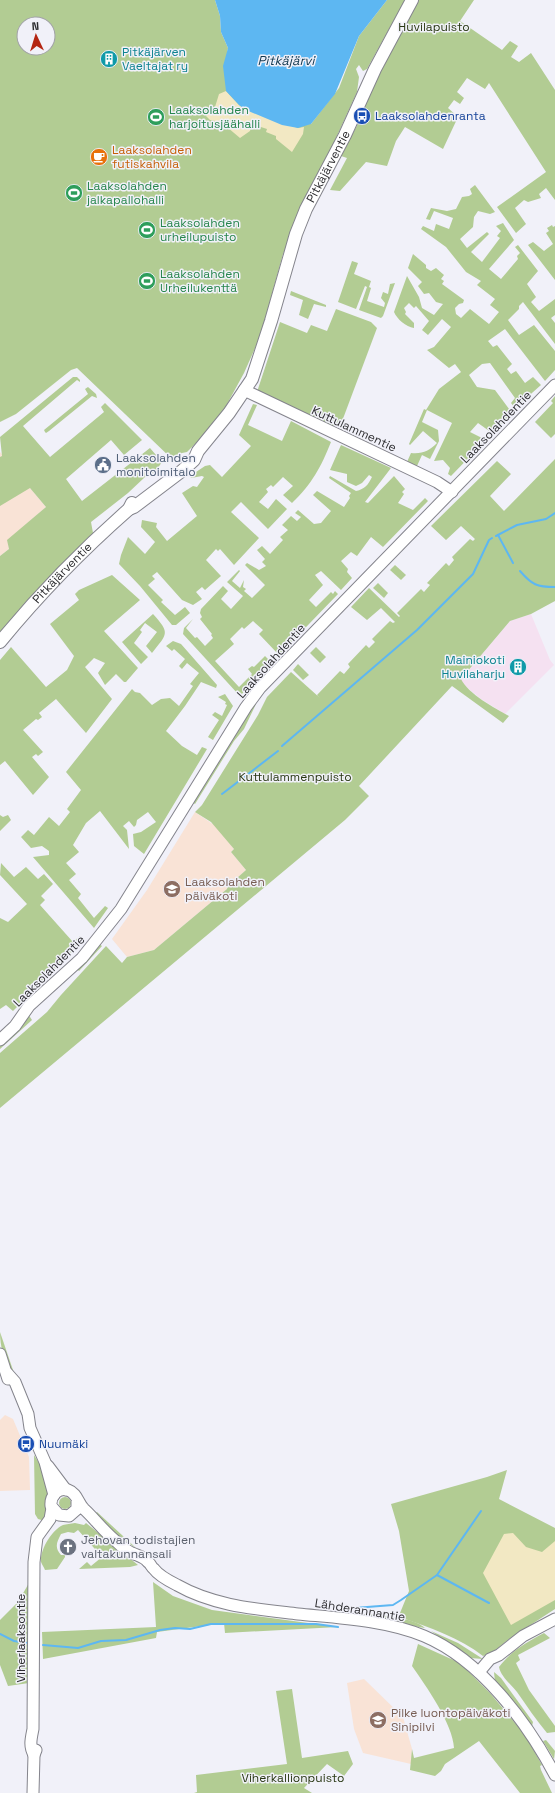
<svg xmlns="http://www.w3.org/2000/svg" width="555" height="1793" font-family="'Space Grotesk',sans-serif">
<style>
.commercial{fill:#f5e1f1}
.education{fill:#f9e3d6}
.green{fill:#b2cc93;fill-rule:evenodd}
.sand{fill:#f2e8c3}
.water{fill:#5db7f2}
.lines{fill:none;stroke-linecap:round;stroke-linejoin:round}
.stream{stroke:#5db7f2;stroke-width:2}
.secondary-casing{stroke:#84848c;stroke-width:13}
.primary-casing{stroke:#84848c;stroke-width:14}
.secondary{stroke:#fff;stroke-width:11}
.primary{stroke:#fff;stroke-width:12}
.labels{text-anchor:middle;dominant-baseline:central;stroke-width:3;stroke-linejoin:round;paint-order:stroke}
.park-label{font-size:12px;fill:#293814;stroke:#f1f1f9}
.culture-label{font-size:12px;fill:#0d838f;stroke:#f1f1f9;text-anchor:start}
.leisure-label{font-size:12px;fill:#27864d;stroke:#f1f1f9;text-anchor:start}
.transit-label{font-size:12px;fill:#164399;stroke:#f1f1f9;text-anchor:start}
.food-label{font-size:12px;fill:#c56008;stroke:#f1f1f9;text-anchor:start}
.street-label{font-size:12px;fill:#2c2c2f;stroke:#f1f1f9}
.service-label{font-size:12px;fill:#4e5e75;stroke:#f1f1f9;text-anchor:start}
.education-label{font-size:12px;fill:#785e54;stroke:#f1f1f9;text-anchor:start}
.worship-label{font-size:12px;fill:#5b616d;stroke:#f1f1f9;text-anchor:start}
.water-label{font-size:13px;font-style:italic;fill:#10374f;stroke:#f1f1f9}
</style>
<rect width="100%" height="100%" fill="#f1f1f9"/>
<path class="commercial" d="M 531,614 L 550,660 L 554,665 L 505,714 L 481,699 L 464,685 L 461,679 L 510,621 Z"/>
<g class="education">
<path d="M 0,452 L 46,507 L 8,540 L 9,549 L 0,556 Z"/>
<path d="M 195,812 L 217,827 L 234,849 L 231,852 L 246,870 L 228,886 L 227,889 L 154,950 L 127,957 L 112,939 L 147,890 Z"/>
<path d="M 5,1415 L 13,1419 L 29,1457 L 30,1490 L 0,1491 L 0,1420 Z"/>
<path d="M 364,1679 L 403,1717 L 412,1749 L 411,1764 L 363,1753 L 354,1729 L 347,1683 Z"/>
</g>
<g class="green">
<path d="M 0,0 L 215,0 L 220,16 L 221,32 L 228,48 L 227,54 L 246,110 L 263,117 L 311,124 L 339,88 L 359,36 L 387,0 L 405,0 L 367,69 L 363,71 L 359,65 L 356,69 L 359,77 L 357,92 L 283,254 L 260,337 L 244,373 L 226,406 L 206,433 L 187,452 L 182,453 L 173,460 L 77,368 L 71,370 L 16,414 L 0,422 ZM 24,24 L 48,24 L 48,48 L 24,48 Z"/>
<path d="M 419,0 L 474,0 L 460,21 L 502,50 L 510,41 L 518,46 L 511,57 L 519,62 L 531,53 L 555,90 L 555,200 L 546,188 L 539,194 L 541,198 L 528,202 L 524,200 L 515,208 L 526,224 L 516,233 L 497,207 L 546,172 L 489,83 L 485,89 L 467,78 L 457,92 L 464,98 L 460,104 L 454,100 L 448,108 L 458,117 L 443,149 L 405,127 L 396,141 L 387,166 L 366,162 L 340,191 L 330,190 L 347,158 L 341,156 L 362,116 L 369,95 L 379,72 Z"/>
<path d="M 475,185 L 495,212 L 490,214 L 478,211 L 474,217 L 473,227 L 460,239 L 467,248 L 487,232 L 489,234 L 471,252 L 482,262 L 500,238 L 497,236 L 501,231 L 496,226 L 503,223 L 514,240 L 489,269 L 501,279 L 518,259 L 517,256 L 520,253 L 515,247 L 518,245 L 538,271 L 527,284 L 536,297 L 531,302 L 539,311 L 555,299 L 555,315 L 551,318 L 555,323 L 555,344 L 523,302 L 519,306 L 519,309 L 508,320 L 519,335 L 534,325 L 555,351 L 555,370 L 545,381 L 505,329 L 488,341 L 493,347 L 497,345 L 512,364 L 507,369 L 511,374 L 516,371 L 525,383 L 533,377 L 541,385 L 515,408 L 511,403 L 515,398 L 490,363 L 482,364 L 469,375 L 477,387 L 495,390 L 512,413 L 492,433 L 478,423 L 470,432 L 486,440 L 451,476 L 448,474 L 450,468 L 443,460 L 434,461 L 452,423 L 427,410 L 422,422 L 438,430 L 439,441 L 430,459 L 422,455 L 417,466 L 407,462 L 411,453 C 423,454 429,451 437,443 L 423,431 L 410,445 L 409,444 L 424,409 L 426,410 L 439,389 L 461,372 L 455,364 L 449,368 L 427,350 L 434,347 L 451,327 L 442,319 L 428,335 L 422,330 L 429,321 L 416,306 L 414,308 L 409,303 L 404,308 L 406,312 L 405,314 L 414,323 L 414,328 C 406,327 397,319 394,312 L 407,276 L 419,297 L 422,308 L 434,315 L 443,304 L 436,302 L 429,293 L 424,294 L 418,286 L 422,282 L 408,268 L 413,254 L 426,265 L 426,268 L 431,271 L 436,268 L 444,275 L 441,279 L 444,281 L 442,284 L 464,300 L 463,303 L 459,304 L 455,308 L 456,314 L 461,318 L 470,309 L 489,324 L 499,312 L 490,305 L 495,299 L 477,285 L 481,281 L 466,272 L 446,247 L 421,229 L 423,226 L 434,231 L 436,224 L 449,229 L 453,218 L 434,211 L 430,220 L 426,219 L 431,208 L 447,211 L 456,209 L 462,197 L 469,196 L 472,194 L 470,189 Z"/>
<path d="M 552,225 L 553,227 L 555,226 L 555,280 L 528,245 L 533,242 L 544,251 L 553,244 L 546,233 L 549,231 L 547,228 Z"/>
<path d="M 352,261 L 358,263 L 354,274 L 371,281 L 369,287 L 371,288 L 367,301 L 384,307 L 385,303 L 381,298 L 383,292 L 388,294 L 390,284 L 395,283 L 383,316 L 381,318 L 359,310 L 367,287 L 365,286 L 356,309 L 338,302 Z"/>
<path d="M 291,291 L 326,305 L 326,307 L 314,304 L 308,319 L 299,315 L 303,300 L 290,295 Z"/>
<path d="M 336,309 L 371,322 L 377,328 L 341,424 L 332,427 L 257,392 L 280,322 L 307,333 L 311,325 L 327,331 Z"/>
<path d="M 73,377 L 77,377 L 80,380 L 80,382 L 77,380 L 23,426 L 50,457 L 104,412 L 101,407 L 105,403 L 142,440 L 124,455 L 111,440 L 66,479 L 82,501 L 150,448 L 162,462 L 155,472 L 145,477 L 128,493 L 91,522 L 93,533 L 51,575 L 0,634 L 0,556 L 9,549 L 7,540 L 46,507 L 30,488 L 0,506 L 0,457 L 2,456 L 0,437 Z"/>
<path d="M 88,387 L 96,394 L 97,398 L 92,396 L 49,431 L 46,433 L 45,432 L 44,430 L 88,394 L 85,389 Z"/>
<path d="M 555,396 L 555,434 L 551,438 L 535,422 L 553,403 L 551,401 Z"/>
<path d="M 253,404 L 257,405 L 248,425 L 282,441 L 291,421 L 331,442 C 321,467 312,484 292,503 L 283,495 L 293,486 L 283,477 L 273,487 L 271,485 L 266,489 L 268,492 L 259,502 L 268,509 L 276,499 L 287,509 L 268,529 L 241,502 L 231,512 L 259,538 L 234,565 L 220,549 L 218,551 L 216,549 L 206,560 L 221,576 L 205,590 L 202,587 L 196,592 L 202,599 L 193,605 L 182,600 L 157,572 L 152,576 L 155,579 L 148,585 L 163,600 L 161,602 L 175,615 L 185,607 L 190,613 L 176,625 L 172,625 L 140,586 L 119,564 L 121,555 L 128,537 L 145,554 L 155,542 L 141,527 L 142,520 L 157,523 L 156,527 L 167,541 L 197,516 L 182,493 L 193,486 L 197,487 L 204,477 L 202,476 L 191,478 L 190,476 L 205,466 L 210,465 L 222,477 L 251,446 L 239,435 Z"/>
<path d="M 341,445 L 391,468 L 365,502 L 368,503 L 394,476 L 405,489 L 402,492 L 404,494 L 398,503 L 413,510 L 425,498 L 428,501 L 383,547 L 371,537 L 357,556 L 351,552 L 341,561 L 348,569 L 347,572 L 352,578 L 341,590 L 321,571 L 315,575 L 323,585 L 309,600 L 316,607 L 331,592 L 333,594 L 335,591 L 338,594 L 280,654 L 278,654 L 259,634 L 263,630 L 253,621 L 244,629 L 242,627 L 230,639 L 234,644 L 215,661 L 239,687 L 252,674 L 248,669 L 252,666 L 254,667 L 265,656 L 271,662 L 241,695 L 238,694 L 183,634 L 184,628 L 193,619 L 186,628 L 195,638 L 197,637 L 205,646 L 213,638 L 211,635 L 212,634 L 200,619 L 202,617 L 200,613 L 201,609 L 223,586 L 228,591 L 221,599 L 231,609 L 243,596 L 227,582 L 239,570 L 240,571 L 232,581 L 240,588 L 244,580 L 243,587 L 246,589 L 244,591 L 252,598 L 265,585 L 245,565 L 247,563 L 259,570 L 266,566 L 262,562 L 265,559 L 257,550 L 262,546 L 270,554 L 283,540 L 280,537 L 288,530 L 282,525 L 291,516 L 297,521 L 301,517 L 295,513 L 298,510 L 314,524 L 321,523 L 331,511 L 313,495 L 317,491 L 344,507 L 350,498 L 349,496 L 351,493 L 329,478 L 330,476 L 356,491 C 365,489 368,485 372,477 L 369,475 L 362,483 L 356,486 L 347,482 L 347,474 L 330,470 Z"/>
<path d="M 555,459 L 555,601 L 531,614 L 510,621 L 461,679 C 468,694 495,708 509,716 L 503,723 L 452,686 L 359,786 L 369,796 L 345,820 L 0,1108 L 0,1053 L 47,1012 L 61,995 L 106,946 L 122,963 L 127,957 L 154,950 L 227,889 L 228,886 L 246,870 L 231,852 L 234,849 L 211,822 L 195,812 L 202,805 L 258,715 L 267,697 L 291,672 L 320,698 L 317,695 L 340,671 L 344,674 L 350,667 L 348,664 L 366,645 L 369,648 L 375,642 L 372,639 L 390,621 L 393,623 L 395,622 L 381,608 L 367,620 L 351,607 L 369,588 L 399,617 L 400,616 L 397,613 L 421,589 L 424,592 L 430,585 L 427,583 L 446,563 L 449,566 L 454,560 L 452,557 L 470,539 L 473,541 L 475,539 L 461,526 L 446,540 L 431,526 L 497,461 L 511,474 L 490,496 L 504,511 Z"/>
<path d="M 395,565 L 406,575 L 401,580 L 390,570 Z"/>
<path d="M 112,575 L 140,600 L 104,631 L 138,668 L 126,682 L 124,682 L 116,674 L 105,685 L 98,673 L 105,663 L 94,658 L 85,667 L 112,699 L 86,733 L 56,699 L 39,713 L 42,717 L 38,720 L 36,719 L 23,730 L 43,752 L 38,756 L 36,754 L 32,757 L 49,777 L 33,795 L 5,761 L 0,765 L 0,660 L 11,647 L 46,687 L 67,670 L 74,656 L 50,624 L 79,600 L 75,594 L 79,590 Z"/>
<path d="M 378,583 L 388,593 L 384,598 L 373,588 Z"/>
<path d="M 153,614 C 170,633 168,633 152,653 L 146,646 L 157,632 L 145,623 L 140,630 L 142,632 L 134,643 L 148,657 L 141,664 L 122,642 Z"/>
<path d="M 173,641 L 181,644 L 217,685 L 216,688 L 201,682 L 185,706 L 166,731 L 182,746 L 197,755 L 202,747 L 207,749 L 144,854 L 134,846 L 133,834 L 141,832 L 156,822 L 148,812 L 137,820 L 136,825 L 134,827 L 129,821 L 123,826 L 127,830 L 129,849 L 100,811 L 86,823 L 73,845 L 79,852 L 66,863 L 76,874 L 69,880 L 81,894 L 78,898 L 94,918 L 105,906 L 108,908 L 94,928 L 33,857 L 49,855 L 49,851 L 42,846 L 31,848 L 21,837 L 28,830 L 34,835 L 49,817 L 59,826 L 70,812 L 67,809 L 81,790 L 66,772 L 132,689 L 135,692 L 140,693 L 152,705 L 161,699 L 170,698 L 179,706 L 193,686 L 190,684 L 199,673 L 187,663 L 182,669 L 179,666 L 185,659 L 174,649 L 172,651 L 166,646 Z"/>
<path d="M 316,647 L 326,657 L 320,663 L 310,653 Z"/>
<path d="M 298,664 L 309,675 L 303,680 L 293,670 Z"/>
<path d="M 225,694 L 233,706 L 213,740 L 208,737 L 219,720 L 212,715 L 215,712 L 222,716 L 227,705 L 225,704 L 226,702 L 218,697 Z"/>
<path d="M 254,702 L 256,704 L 244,729 L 234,741 L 195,804 L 192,802 Z"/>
<path d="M 0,815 L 3,817 L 8,815 L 11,820 L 0,831 Z"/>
<path d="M 1,863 L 14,877 L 26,867 L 38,879 L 44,874 L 53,884 L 41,896 L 45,900 L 40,905 L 73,942 L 80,936 L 83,938 L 71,953 L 13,1011 L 6,1005 L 0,1009 L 0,918 L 8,922 L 27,904 L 0,875 Z"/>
<path d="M 99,944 L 102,946 L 79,971 L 76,968 Z"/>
<path d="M 28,1014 L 32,1020 L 0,1049 L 0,1045 Z"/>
<path d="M 0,1332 L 14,1373 C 4,1362 0,1347 0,1332 Z"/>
<path d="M 34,1455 C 51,1482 49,1490 45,1521 L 38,1519 L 35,1514 Z"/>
<path d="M 507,1470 L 499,1499 L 555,1528 L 555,1609 L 509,1639 L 493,1652 L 483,1656 C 460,1638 429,1627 402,1618 L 400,1613 L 409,1591 L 399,1531 L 391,1504 L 487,1477 Z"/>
<circle cx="65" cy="1503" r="6"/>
<path d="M 97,1512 L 136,1548 L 113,1533 L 95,1514 Z"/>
<path d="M 75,1523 L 84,1525 L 86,1523 L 138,1565 L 130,1567 L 79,1569 L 87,1562 L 91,1566 L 102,1557 L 78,1530 L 74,1533 L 68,1532 L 61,1534 C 57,1542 54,1547 61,1555 L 65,1555 L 65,1557 L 57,1569 L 45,1570 C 44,1567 42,1565 41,1562 C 40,1549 52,1530 63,1525 C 66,1524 71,1524 75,1523 Z"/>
<path d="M 153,1582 L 173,1596 L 212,1610 L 338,1627 L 225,1633 L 224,1623 L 157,1632 L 156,1638 L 43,1659 L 42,1632 L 156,1627 Z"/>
<path d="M 29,1583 L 29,1683 L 8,1686 L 0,1665 L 0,1620 L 18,1602 Z"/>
<path d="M 367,1614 C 383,1615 414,1618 425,1628 L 348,1615 Z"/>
<path d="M 431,1631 L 458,1643 L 483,1659 L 470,1658 Z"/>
<path d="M 544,1633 L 550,1638 L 518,1655 L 520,1660 L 516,1663 L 529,1690 L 555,1726 L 555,1732 L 547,1733 C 536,1720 527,1706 517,1692 C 511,1684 501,1677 499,1667 C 511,1651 527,1642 544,1633 Z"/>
<path d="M 418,1644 L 460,1663 L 490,1693 L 525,1735 L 542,1765 L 540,1766 L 541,1770 L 552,1793 L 520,1793 L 479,1741 L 445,1764 L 441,1771 L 435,1776 L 410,1770 L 412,1749 L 414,1758 L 454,1748 C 453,1724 426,1686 412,1666 Z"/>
<path d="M 494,1672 L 501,1678 L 533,1722 L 532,1726 L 495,1682 Z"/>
<path d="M 292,1689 L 302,1758 L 348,1751 L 353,1764 L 344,1776 L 327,1764 L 304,1788 L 312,1793 L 194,1793 L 197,1792 L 196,1775 L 287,1764 L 276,1691 Z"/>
<path d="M 546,1740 L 555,1751 L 554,1759 L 543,1741 Z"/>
</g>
<g class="sand">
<path d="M 226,91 L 239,105 L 246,110 L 298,128 L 304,127 L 303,134 L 292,152 L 276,139 L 276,136 L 266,132 L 267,129 L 252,124 L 250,131 L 240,138 L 221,122 L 210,120 L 206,116 L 215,107 L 219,94 Z"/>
<path d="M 513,1533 L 526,1547 L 542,1552 L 555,1541 L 555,1600 L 511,1625 L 483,1573 L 504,1534 Z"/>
</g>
<path class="water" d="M 215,0 L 387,0 L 359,36 L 335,94 L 311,124 L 298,128 L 282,125 L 246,110 L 239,105 L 226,91 L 223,66 L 228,48 L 221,32 L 220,16 Z"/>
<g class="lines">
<g class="stream">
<path d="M 498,535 L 513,563"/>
<path d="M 496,536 L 517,525 L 546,519 L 555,513"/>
<path d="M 520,571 C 532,585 537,587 555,587"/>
<path d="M 282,746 L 417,630 L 473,574 L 489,540 L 492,538"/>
<path d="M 222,794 L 278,751"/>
<path d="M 437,1575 L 489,1603"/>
<path d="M 341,1609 L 393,1605 L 401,1600 L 437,1575 L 481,1511"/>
<path d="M 0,1634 L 14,1641 L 27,1643"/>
<path d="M 43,1645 L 78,1648 L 101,1641 L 126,1640 L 160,1630 L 175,1628 L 190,1629 L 211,1624 L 316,1624 L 338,1627"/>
</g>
<defs>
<g id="secondary">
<path d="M 244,390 L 437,482 L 452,492"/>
<path d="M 0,1040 L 15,1026 L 29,1006 L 82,958 L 121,909 L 246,707 L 260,688 L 555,385"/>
<path d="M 0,1354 L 8,1379"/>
<path d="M 7,1373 L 15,1382 L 28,1414 L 30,1428 L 45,1462 L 54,1495"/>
<path d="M 48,1466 L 66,1490"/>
<path d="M 77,1499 L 77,1509 L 69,1516 L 59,1515 L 51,1506 C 50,1496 58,1487 68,1490 C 77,1493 78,1503 84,1509 C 96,1520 104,1532 117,1542 C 121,1546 127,1551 132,1553 C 138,1556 143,1556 148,1562 C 151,1564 151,1567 154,1569 C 159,1576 169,1581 177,1585 C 214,1606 256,1609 298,1614 C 339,1618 385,1620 424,1636 C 481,1660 527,1722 555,1775"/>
<path d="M 479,1672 L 490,1659 L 499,1655 L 523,1636 L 555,1619"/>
<path d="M 34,1755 C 29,1746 31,1739 33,1729 L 34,1562 L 37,1537 L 50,1519 L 52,1508"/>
<path d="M 33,1793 L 34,1755 L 36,1750"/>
</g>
<g id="primary">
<path id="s1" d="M 129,509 L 134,507 L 183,470 L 194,460 L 198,451 L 229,413 L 252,379 L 271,321 L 296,234 L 306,209 L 345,135 L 375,69 L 412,0"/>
<path id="s2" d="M 0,642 C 41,592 80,552 129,509 L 132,503"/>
</g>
</defs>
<use href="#secondary" class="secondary-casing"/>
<use href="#primary" class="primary-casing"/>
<use href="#secondary" class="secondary"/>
<use href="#primary" class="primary"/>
</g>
<defs>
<symbol id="building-disc" viewBox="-11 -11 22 22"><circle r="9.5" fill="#0f9aa8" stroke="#f1f1f9"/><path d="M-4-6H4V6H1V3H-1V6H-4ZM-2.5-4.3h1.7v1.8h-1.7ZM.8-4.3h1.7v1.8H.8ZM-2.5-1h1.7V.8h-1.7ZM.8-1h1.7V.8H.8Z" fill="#fff"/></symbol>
<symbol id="bus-disc" viewBox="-11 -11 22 22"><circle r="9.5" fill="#1a4fb4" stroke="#f1f1f9"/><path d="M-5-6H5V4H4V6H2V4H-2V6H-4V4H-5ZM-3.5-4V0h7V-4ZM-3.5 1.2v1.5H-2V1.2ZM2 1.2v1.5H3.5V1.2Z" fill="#fff"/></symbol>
<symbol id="stadium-disc" viewBox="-11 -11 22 22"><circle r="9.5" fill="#2e9e5b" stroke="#f1f1f9"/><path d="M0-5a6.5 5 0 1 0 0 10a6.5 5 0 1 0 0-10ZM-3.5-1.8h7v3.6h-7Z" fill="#fff"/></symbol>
<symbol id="cafe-disc" viewBox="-11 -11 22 22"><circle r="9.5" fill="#e8710a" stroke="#f1f1f9"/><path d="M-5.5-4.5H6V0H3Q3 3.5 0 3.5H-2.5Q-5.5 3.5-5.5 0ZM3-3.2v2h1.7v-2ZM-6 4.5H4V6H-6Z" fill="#fff"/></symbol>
<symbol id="civic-disc" viewBox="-11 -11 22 22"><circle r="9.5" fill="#5c6f8a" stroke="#f1f1f9"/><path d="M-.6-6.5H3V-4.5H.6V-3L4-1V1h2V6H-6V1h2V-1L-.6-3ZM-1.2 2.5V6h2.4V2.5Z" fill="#fff"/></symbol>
<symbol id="school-disc" viewBox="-11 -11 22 22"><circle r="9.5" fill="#8d6e63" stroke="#f1f1f9"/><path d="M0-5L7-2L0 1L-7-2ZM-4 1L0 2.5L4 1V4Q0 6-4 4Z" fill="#fff"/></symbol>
<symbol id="church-disc" viewBox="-11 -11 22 22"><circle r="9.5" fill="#6b7280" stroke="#f1f1f9"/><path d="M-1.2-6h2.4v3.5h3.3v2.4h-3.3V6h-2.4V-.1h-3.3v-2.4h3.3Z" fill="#fff"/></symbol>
</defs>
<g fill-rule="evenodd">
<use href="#building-disc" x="99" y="49" width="20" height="20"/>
<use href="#bus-disc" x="352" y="106" width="20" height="20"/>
<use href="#stadium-disc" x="146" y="107" width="20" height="20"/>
<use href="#cafe-disc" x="89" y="147" width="20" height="20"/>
<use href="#stadium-disc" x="64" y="183" width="20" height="20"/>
<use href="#stadium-disc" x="137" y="220" width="20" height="20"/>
<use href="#stadium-disc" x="137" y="271" width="20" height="20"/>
<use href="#civic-disc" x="93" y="455" width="20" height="20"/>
<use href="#building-disc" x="508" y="657" width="20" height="20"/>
<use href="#school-disc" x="162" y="879" width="20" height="20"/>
<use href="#bus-disc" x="16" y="1434" width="20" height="20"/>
<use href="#church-disc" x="58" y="1537" width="20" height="20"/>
<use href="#school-disc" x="368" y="1710" width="20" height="20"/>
</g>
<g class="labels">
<g class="park-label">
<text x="434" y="27">Huvilapuisto</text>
<text x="295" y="777">Kuttulammenpuisto</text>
<text x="293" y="1778">Viherkallionpuisto</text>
</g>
<g class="culture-label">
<text x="122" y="52">Pitkäjärven<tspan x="122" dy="14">Vaeltajat ry</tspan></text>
<text x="505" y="660" text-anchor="end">Mainiokoti<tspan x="505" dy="14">Huvilaharju</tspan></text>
</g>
<g class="leisure-label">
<text x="169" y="110">Laaksolahden<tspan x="169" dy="14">harjoitusjäähalli</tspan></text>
<text x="87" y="186">Laaksolahden<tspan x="87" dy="14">jalkapallohalli</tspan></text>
<text x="160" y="223">Laaksolahden<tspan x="160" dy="14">urheilupuisto</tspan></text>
<text x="160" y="274">Laaksolahden<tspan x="160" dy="14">Urheilukenttä</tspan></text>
</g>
<g class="transit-label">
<text x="375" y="116">Laaksolahdenranta</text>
<text x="39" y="1444">Nuumäki</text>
</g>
<g class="food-label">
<text x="112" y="150">Laaksolahden<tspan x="112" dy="14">futiskahvila</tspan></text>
</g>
<g class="street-label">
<text stroke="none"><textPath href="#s1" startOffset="408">Pitkäjärventie</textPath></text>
<text transform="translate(496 427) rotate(-46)">Laaksolahdentie</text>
<text transform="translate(354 429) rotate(25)">Kuttulammentie</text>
<text stroke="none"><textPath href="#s2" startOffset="93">Pitkäjärventie</textPath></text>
<text transform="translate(271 661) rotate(-48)">Laaksolahdentie</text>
<text transform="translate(49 971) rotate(-45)">Laaksolahdentie</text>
<text transform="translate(360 1610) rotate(9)">Lähderannantie</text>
<text transform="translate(21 1638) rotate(-90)">Viherlaaksontie</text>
</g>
<g class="service-label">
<text x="116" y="458">Laaksolahden<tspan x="116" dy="14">monitoimitalo</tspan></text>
</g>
<g class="education-label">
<text x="185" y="882">Laaksolahden<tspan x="185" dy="14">päiväkoti</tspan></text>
<text x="391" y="1713">Pilke luontopäiväkoti<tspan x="391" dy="14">Sinipilvi</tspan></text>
</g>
<g class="worship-label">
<text x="81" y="1540">Jehovan todistajien<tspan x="81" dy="14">valtakunnansali</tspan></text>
</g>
<g class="water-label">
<text x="286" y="60">Pitkäjärvi</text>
</g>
</g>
<g transform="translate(36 36) rotate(356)"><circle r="19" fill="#f1f1f9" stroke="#a2a2a8"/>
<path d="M0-3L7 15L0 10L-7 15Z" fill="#b42613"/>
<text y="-6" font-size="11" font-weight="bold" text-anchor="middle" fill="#2c2c2f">N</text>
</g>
</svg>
